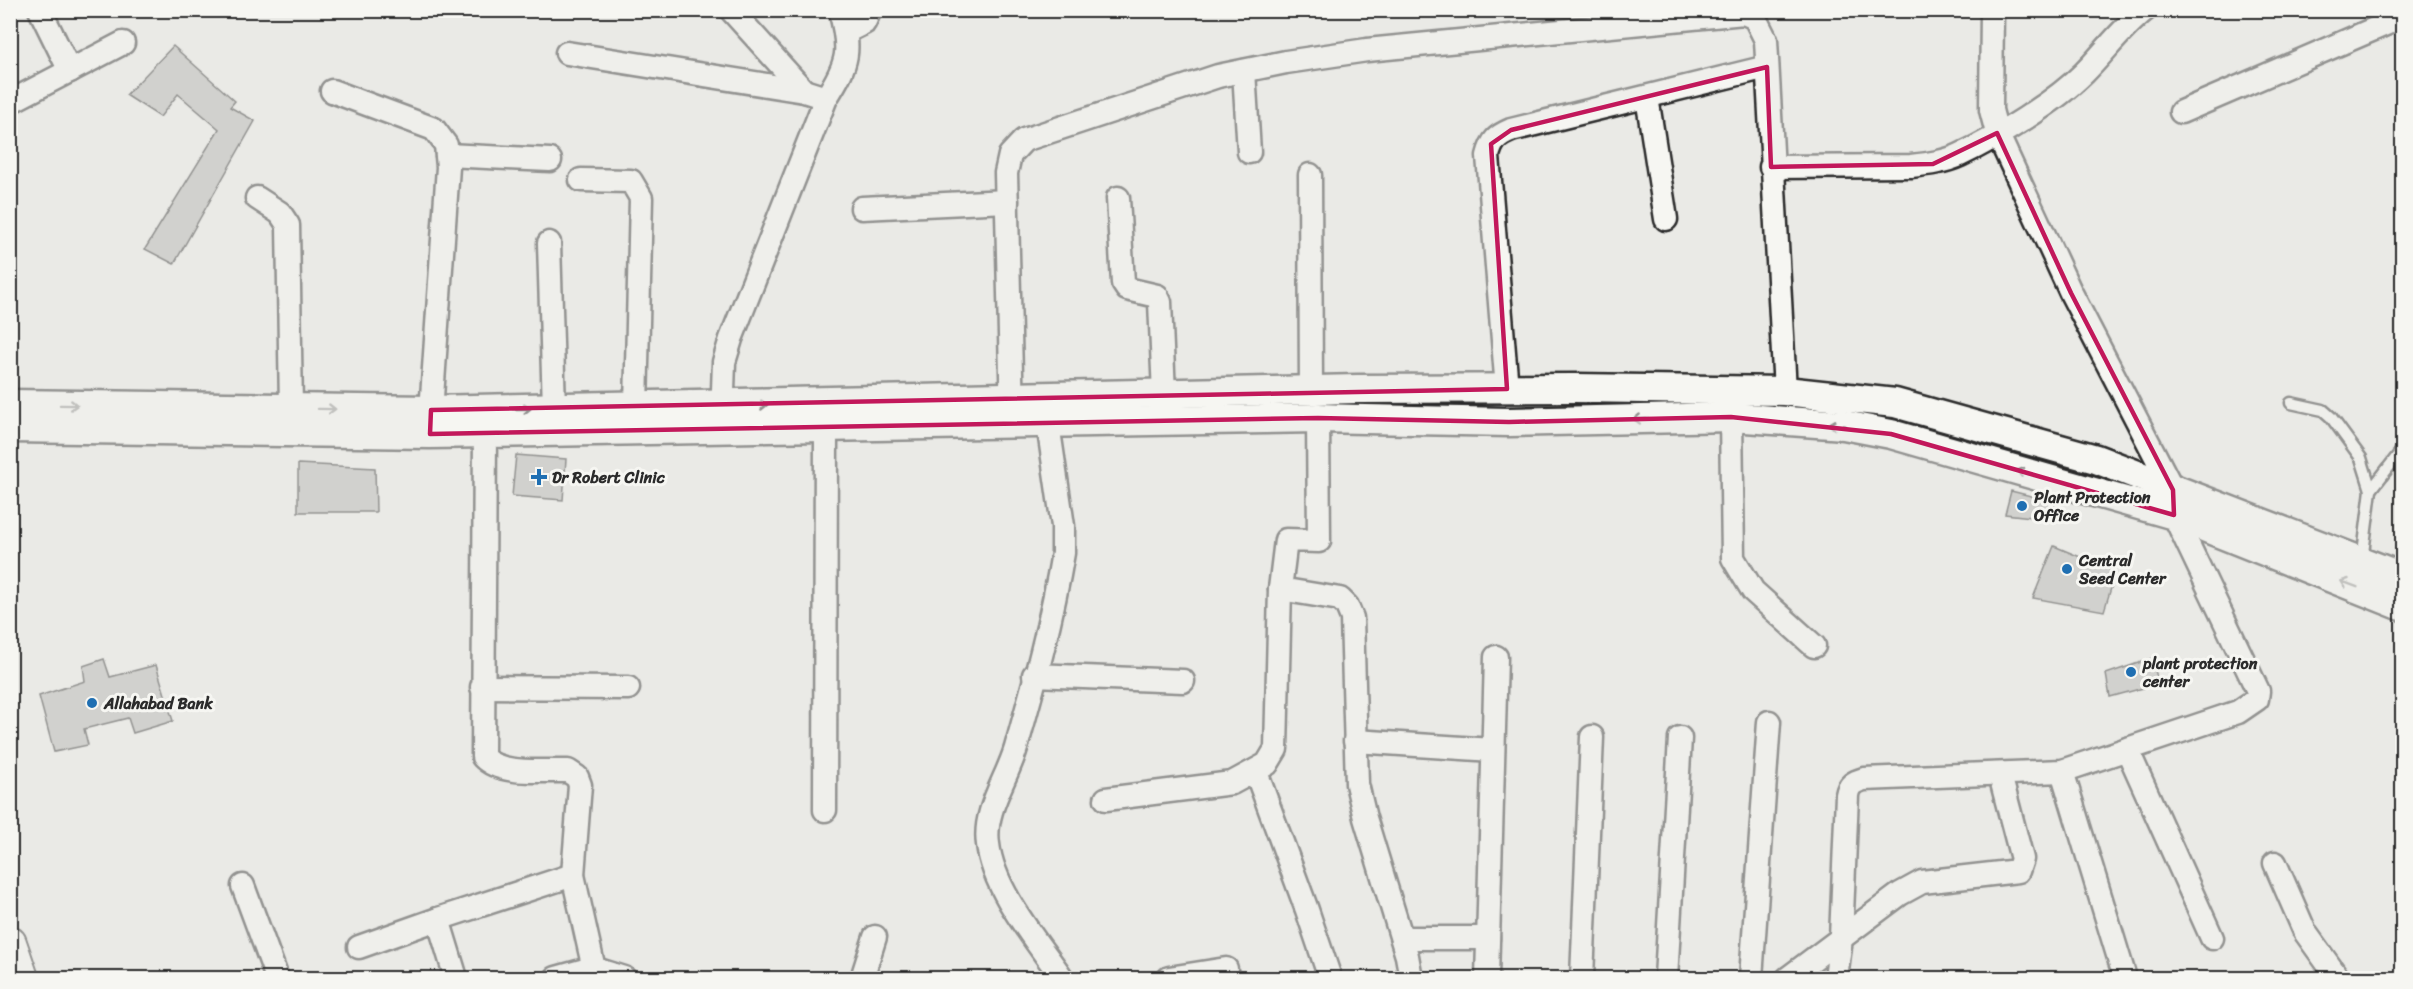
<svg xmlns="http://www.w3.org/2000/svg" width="2413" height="989" font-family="Sriracha,sans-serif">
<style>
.building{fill:#b4b4b1;stroke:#2b2b2b;stroke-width:1.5}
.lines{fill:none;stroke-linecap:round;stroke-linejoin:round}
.service-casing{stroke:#2b2b2b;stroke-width:15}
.minor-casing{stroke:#2b2b2b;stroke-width:27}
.tertiary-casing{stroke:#2b2b2b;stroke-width:33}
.secondary-casing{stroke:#2b2b2b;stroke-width:36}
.service{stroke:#f6f6f2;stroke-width:10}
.minor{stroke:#f6f6f2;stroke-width:22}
.tertiary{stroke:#f6f6f2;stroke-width:28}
.secondary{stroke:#f6f6f2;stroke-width:32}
.oneway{stroke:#90908e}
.marked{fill:none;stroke:#c2185b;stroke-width:4.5;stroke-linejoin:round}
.poi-dot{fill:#1f6fb2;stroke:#f6f6f2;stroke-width:2}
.labels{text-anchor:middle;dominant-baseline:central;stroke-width:6;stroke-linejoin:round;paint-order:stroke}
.poi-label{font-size:16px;font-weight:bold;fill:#2b2b2b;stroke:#f6f6f2;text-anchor:start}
</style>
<rect width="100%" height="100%" fill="#eaeae6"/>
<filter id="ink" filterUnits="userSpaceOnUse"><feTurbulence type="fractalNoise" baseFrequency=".0167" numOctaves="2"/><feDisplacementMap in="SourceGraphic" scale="12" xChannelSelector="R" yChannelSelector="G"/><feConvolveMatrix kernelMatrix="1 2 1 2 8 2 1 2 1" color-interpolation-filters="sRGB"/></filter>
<g filter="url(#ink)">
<g class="building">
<path d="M 173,46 L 235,101 L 230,107 L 255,121 L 174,264 L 145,249 L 219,129 L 178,94 L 160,117 L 126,95 Z"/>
<path d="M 516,455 L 566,459 L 563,500 L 512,496 Z"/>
<path d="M 298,464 L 375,468 L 376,512 L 298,512 Z"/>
<path d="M 2011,491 L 2055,502 L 2050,519 L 2005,514 Z"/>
<path d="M 2054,546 L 2116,572 L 2104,611 L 2033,598 Z"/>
<path d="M 2153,658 L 2158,684 L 2110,697 L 2106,674 Z"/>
<path d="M 104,659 L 110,677 L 156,665 L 173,721 L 133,733 L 128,718 L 84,729 L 88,745 L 54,752 L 39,696 L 85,681 L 83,666 Z"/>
</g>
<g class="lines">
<defs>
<g id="service">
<path d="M 2291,403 L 2323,410 L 2331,417 L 2361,458 L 2371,490 L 2362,561"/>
<path d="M 2371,490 L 2402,450"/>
</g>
<g id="minor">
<path d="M 40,10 L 70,71"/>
<path d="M 731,10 L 804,91"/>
<path d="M 846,32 L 864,23 L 870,10"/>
<path d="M 567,53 L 804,91 L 826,98"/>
<path d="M 1244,71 L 1249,152"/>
<path d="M 332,91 L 434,129 L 446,145 L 448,167 L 430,426"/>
<path d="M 1647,97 L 1666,219"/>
<path d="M 10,102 L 123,43"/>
<path d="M 2181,112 L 2402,17"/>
<path d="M 447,155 L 550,160"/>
<path d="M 1771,167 L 1911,166 C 1928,164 1945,162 1960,155 C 1998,137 2054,103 2084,73 C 2105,52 2121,29 2145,10"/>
<path d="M 1310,175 L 1311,391"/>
<path d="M 581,180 L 631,181 L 641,198 L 636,407"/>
<path d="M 257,198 L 280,213 L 288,225 L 291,408"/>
<path d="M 1118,198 L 1123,283 L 1127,289 L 1157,296 L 1160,302 L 1164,394"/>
<path d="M 862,208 L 1007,201"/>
<path d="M 549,243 L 554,408"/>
<path d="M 1507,389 L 1488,156 C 1492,140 1497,136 1511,130 L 1767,67"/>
<path d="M 1012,414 L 1006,173 L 1010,155 L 1024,140 L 1218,76 L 1286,62 L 1367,50 L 1744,13 L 1755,18 L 1766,40 L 1785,391"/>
<path d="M 1731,417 L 1733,558 L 1753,591 L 1814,646"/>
<path d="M 722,419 L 724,362 L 731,339 L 826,98 C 849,62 851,51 840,10"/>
<path d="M 1048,424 L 1063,526 L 1063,553 C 1052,619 1034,684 1016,748 C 1007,779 983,811 988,844 C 993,890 1036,940 1062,978"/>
<path d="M 485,433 L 483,757 C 501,776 542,770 568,771 L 577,777 L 580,785 L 573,875"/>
<path d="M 1280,589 L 1340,599 L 1347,606 L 1352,618 L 1357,784 L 1365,818 L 1407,956 L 1411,978"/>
<path d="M 1034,675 L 1183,681"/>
<path d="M 482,687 L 628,688"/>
<path d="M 1355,741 L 1493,750"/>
<path d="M 2127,749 L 2212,938"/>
<path d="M 2062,771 L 2125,978"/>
<path d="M 1256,772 L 1307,910 L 1330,978"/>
<path d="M 1106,799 L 1232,783 L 1267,764 L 1276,749 L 1280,589 L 1286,540 L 1319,541 L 1318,418"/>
<path d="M 825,810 L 826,427"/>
<path d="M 2275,863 L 2305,932 L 2338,978"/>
<path d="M 243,886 L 277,978"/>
<path d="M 1402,938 L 1488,938"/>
<path d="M 359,947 L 438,919"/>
<path d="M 456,978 L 438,919 L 573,875 L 596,978"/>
<path d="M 556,978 L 592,968 L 624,978"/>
<path d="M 862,978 L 875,937"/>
<path d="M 1169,978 L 1226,969"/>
<path d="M 1487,978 L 1496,657"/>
<path d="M 1582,978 L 1592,737"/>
<path d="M 1666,978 L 1680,738"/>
<path d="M 1751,978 L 1769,722"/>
<path d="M 1788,978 L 1900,894 L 1922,882 L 2018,871 L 2022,859 L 2000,775"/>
<path d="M 1836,978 L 1841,938 L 1847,795 C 1849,784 1854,782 1864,779 L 2062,771 L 2238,712 L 2257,699 L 2258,691 L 2174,515 L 2173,490 L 2071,293 L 1997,133 L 1991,110 L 1992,10"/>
</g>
<g id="tertiary">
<path d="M 10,404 L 431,410 L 1358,389 L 1575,388 L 1785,391 L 1895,403 L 2096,459 L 2402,577"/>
<path d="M 10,428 L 430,434 L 1318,418 L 1509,422 L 1731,417 L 1844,425 L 1891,434 L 2174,515 L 2402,606"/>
</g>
<path id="secondary" d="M 10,943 L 22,978"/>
</defs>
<use href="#service" class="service-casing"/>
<use href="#minor" class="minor-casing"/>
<use href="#tertiary" class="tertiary-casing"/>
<use href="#secondary" class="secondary-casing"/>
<use href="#service" class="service"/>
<use href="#minor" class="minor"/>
<use href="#tertiary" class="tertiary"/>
<use href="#secondary" class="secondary"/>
</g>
<defs><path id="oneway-shaft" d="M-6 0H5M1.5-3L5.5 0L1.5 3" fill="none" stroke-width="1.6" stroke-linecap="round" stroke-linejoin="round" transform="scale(1.5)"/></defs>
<g class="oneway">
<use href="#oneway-shaft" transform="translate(69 405) rotate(1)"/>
<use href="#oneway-shaft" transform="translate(759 405) rotate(-1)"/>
<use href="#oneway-shaft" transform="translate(327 409) rotate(1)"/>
<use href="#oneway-shaft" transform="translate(522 409) rotate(-1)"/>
<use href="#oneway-shaft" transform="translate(1642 419) rotate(179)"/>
<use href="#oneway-shaft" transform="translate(1837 425) rotate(-174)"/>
<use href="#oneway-shaft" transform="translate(2025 473) rotate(-164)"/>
<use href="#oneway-shaft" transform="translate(2349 584) rotate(-159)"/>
</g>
</g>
<path d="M0 0H2413V989H0ZM 1767,67 L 1771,167 L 1933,164 L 1997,133 L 2071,293 L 2173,490 L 2174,515 L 1891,434 L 1731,417 L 1509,422 L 1318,418 L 430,434 L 431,410 L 1507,389 L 1491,144 L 1511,130 Z" fill="#eaeae6" fill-opacity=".55" fill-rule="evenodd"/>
<path class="marked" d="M 1767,67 L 1771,167 L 1933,164 L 1997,133 L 2071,293 L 2173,490 L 2174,515 L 1891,434 L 1731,417 L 1509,422 L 1318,418 L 430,434 L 431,410 L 1507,389 L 1491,144 L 1511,130 Z"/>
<g class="poi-dot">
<path d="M536 468h6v6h6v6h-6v6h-6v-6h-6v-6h6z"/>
<circle cx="2022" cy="506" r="6"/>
<circle cx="2067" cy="569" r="6"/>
<circle cx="2131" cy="672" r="6"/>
<circle cx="92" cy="703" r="6"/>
</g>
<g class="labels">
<g class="poi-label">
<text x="552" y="477">Dr Robert Clinic</text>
<text x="2034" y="497">Plant Protection<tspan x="2034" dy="18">Office</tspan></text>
<text x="2079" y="560">Central<tspan x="2079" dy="18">Seed Center</tspan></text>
<text x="2143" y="663">plant protection<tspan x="2143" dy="18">center</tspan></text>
<text x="104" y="703">Allahabad Bank</text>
</g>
</g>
<rect width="2413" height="989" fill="none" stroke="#f6f6f2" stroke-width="36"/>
<rect x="18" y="18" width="2377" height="953" fill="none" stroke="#2b2b2b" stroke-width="2" filter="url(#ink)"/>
</svg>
